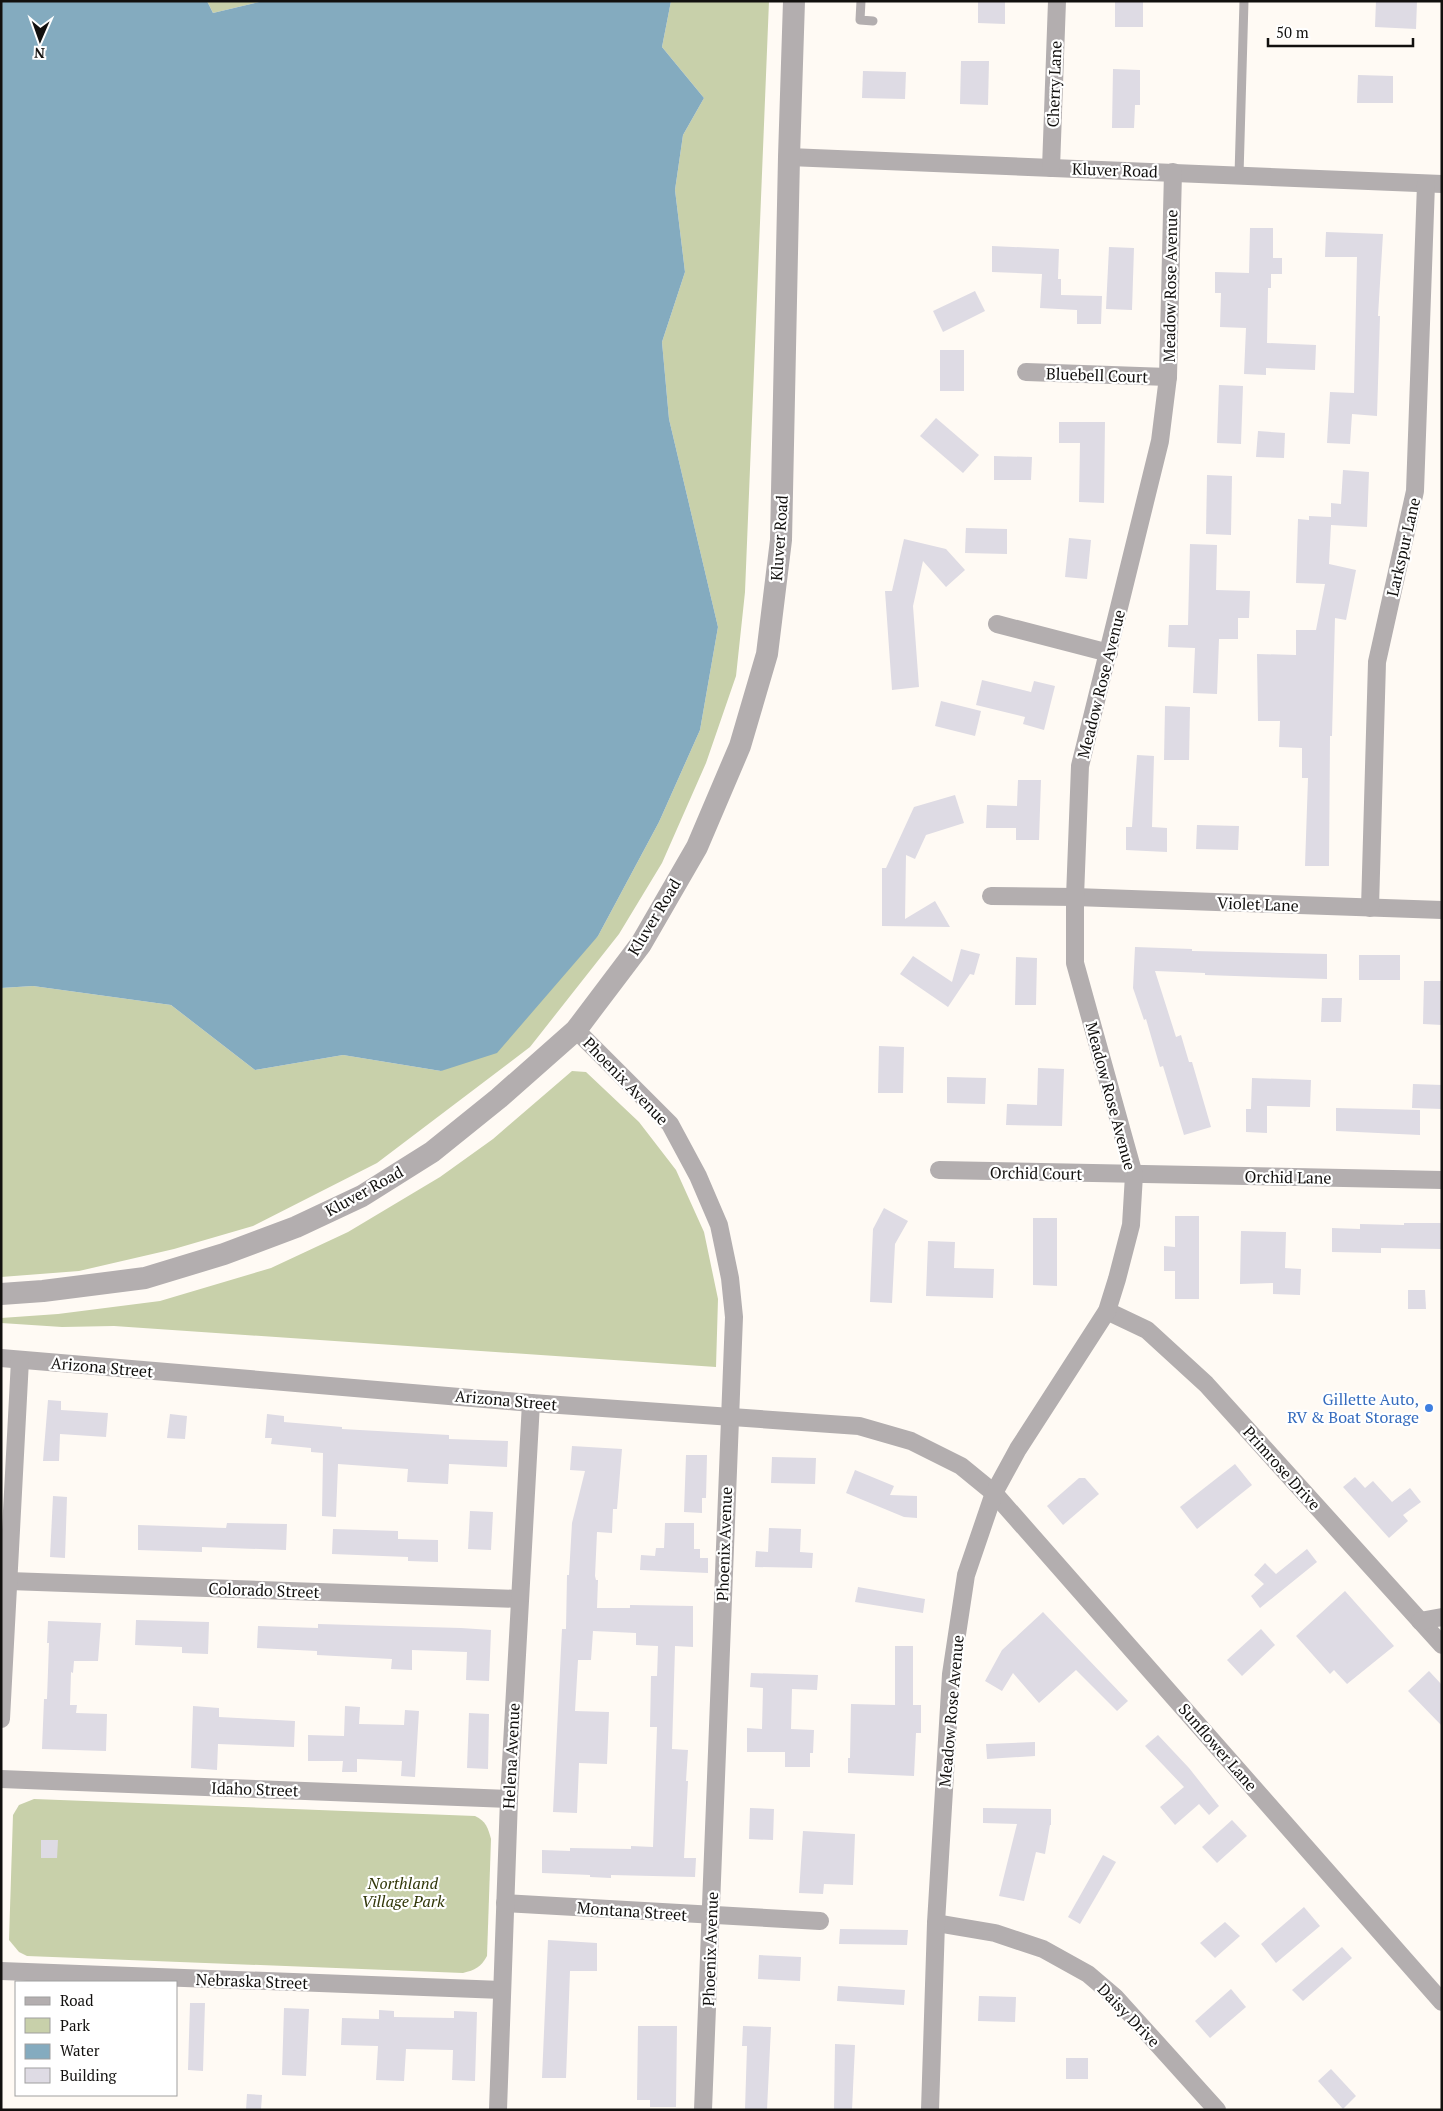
<svg xmlns="http://www.w3.org/2000/svg" width="1443" height="2111" font-family="'PT Serif',serif">
<style>
.green{fill:#c8d0aa}
.water{fill:#84abbf}
.building{fill:#dedbe4}
.lines{fill:none;stroke-linecap:round;stroke-linejoin:round}
.service{stroke:#b3aeaf;stroke-width:9}
.minor{stroke:#b3aeaf;stroke-width:18}
.tertiary{stroke:#b3aeaf;stroke-width:22}
.shop-dot{fill:#3f7fe0;stroke:#fff;stroke-width:2}
.labels{text-anchor:middle;dominant-baseline:central;stroke-width:4.5;stroke-linejoin:round;paint-order:stroke}
.street-label{font-size:16px;fill:#12100e;stroke:#fff}
.shop-label{font-size:16px;fill:#366cbe;stroke:#fff;text-anchor:end}
.park-label{font-size:16px;font-style:italic;fill:#313709;stroke:#fff}
</style>
<rect width="100%" height="100%" fill="#fffaf4"/>
<g class="green">
<path d="M 207,1 L 263,1 L 213,13 Z"/>
<path d="M 671,1 L 769,1 L 745,592 L 736,676 L 706,763 L 662,863 L 619,934 L 530,1047 L 377,1163 L 253,1226 L 174,1249 L 79,1271 L 1,1277 L 1,988 L 33,986 L 171,1005 L 255,1070 L 343,1055 L 441,1071 L 598,936 L 659,822 L 700,730 L 718,627 L 669,419 L 662,342 L 685,272 L 675,190 L 683,135 L 704,98 L 662,47 Z"/>
<path d="M 572,1071 L 586,1072 L 639,1122 L 676,1170 L 704,1232 L 718,1299 L 716,1367 L 114,1326 L 62,1327 L 1,1323 L 1,1318 L 58,1314 L 160,1301 L 271,1268 L 348,1232 L 440,1177 L 493,1139 Z"/>
<path d="M 34,1799 L 475,1816 C 486,1821 488,1828 491,1839 L 487,1956 C 481,1967 475,1970 463,1973 L 27,1956 L 19,1952 L 9,1940 L 13,1815 L 19,1805 Z"/>
</g>
<path class="water" d="M 1,1 L 207,1 L 213,13 L 263,1 L 671,1 L 662,47 L 704,98 L 683,135 L 675,190 L 685,272 L 662,342 L 669,419 L 718,627 L 700,730 L 659,822 L 598,936 L 497,1053 L 441,1071 L 343,1055 L 255,1070 L 171,1005 L 33,986 L 1,988 Z"/>
<g class="building">
<path d="M 978,1 L 1005,1 L 1005,24 L 978,23 Z"/>
<rect x="1115" y="1" width="28" height="26"/>
<path d="M 1376,1 L 1417,1 L 1416,29 L 1375,27 Z"/>
<path d="M 961,61 L 989,61 L 988,105 L 960,104 Z"/>
<path d="M 1113,69 L 1140,70 L 1140,105 L 1135,105 L 1134,128 L 1112,128 Z"/>
<path d="M 863,71 L 906,72 L 905,99 L 862,98 Z"/>
<path d="M 1358,75 L 1393,76 L 1393,103 L 1357,103 Z"/>
<path d="M 1250,228 L 1273,228 L 1273,258 L 1282,258 L 1282,274 L 1271,274 L 1271,288 L 1268,288 L 1267,343 L 1316,345 L 1315,370 L 1266,368 L 1266,375 L 1244,374 L 1246,328 L 1220,327 L 1221,293 L 1215,293 L 1215,272 L 1249,273 Z"/>
<path d="M 1326,232 L 1383,234 L 1378,316 L 1380,316 L 1377,416 L 1352,414 L 1350,444 L 1327,443 L 1330,392 L 1354,393 L 1357,257 L 1325,257 Z"/>
<path d="M 992,246 L 1059,249 L 1058,279 L 1061,279 L 1061,295 L 1102,296 L 1101,324 L 1077,324 L 1077,310 L 1040,308 L 1042,274 L 992,272 Z"/>
<path d="M 1109,247 L 1134,248 L 1132,310 L 1106,309 Z"/>
<path d="M 975,291 L 985,311 L 943,332 L 933,311 Z"/>
<rect x="940" y="350" width="24" height="41"/>
<path d="M 1219,385 L 1243,386 L 1241,444 L 1217,443 Z"/>
<path d="M 936,418 L 979,455 L 963,473 L 920,436 Z"/>
<path d="M 1059,422 L 1105,422 L 1104,503 L 1079,502 L 1080,443 L 1059,443 Z"/>
<path d="M 1258,431 L 1285,433 L 1284,458 L 1256,457 Z"/>
<path d="M 994,456 L 1032,457 L 1031,480 L 994,480 Z"/>
<path d="M 1343,470 L 1369,472 L 1367,527 L 1331,525 L 1329,564 L 1356,570 L 1346,620 L 1335,618 L 1332,736 L 1330,736 L 1329,866 L 1305,866 L 1308,778 L 1302,778 L 1302,748 L 1279,747 L 1280,721 L 1258,721 L 1257,654 L 1296,655 L 1296,630 L 1316,630 L 1325,584 L 1296,583 L 1298,519 L 1309,520 L 1309,516 L 1331,517 L 1331,503 L 1341,504 Z"/>
<path d="M 1207,475 L 1232,476 L 1231,535 L 1206,534 Z"/>
<path d="M 966,528 L 1007,529 L 1007,554 L 965,553 Z"/>
<path d="M 1069,538 L 1091,540 L 1087,579 L 1065,577 Z"/>
<path d="M 904,539 L 946,549 L 965,570 L 946,587 L 923,561 L 913,606 L 919,687 L 892,690 L 885,591 L 892,591 Z"/>
<path d="M 1190,544 L 1217,545 L 1216,590 L 1250,591 L 1249,618 L 1238,618 L 1238,639 L 1219,639 L 1217,694 L 1193,693 L 1195,648 L 1168,647 L 1169,625 L 1188,625 Z"/>
<path d="M 982,680 L 1031,692 L 1034,681 L 1055,686 L 1044,730 L 1023,724 L 1025,717 L 976,705 Z"/>
<path d="M 941,701 L 981,711 L 975,736 L 935,726 Z"/>
<path d="M 1165,706 L 1190,707 L 1189,760 L 1164,760 Z"/>
<path d="M 1137,755 L 1154,756 L 1152,827 L 1167,828 L 1167,852 L 1126,850 L 1126,827 L 1132,827 Z"/>
<path d="M 1018,780 L 1041,780 L 1039,840 L 1016,840 L 1016,828 L 986,828 L 987,805 L 1017,806 Z"/>
<path d="M 955,795 L 964,823 L 926,835 L 915,859 L 906,855 L 905,919 L 935,901 L 950,927 L 882,926 L 882,868 L 886,868 L 914,807 Z"/>
<path d="M 1197,825 L 1239,826 L 1238,850 L 1196,849 Z"/>
<path d="M 1135,947 L 1192,949 L 1192,951 L 1327,954 L 1327,979 L 1205,975 L 1205,973 L 1155,971 L 1176,1037 L 1181,1035 L 1189,1062 L 1192,1062 L 1211,1127 L 1184,1135 L 1163,1066 L 1160,1067 L 1146,1019 L 1144,1020 L 1133,988 Z"/>
<path d="M 961,949 L 980,954 L 974,975 L 970,974 L 948,1007 L 900,974 L 913,956 L 952,982 Z"/>
<rect x="1359" y="955" width="41" height="25"/>
<path d="M 1016,957 L 1037,958 L 1036,1005 L 1015,1005 Z"/>
<path d="M 1424,981 L 1442,981 L 1442,1025 L 1423,1024 Z"/>
<path d="M 1322,998 L 1342,998 L 1341,1022 L 1321,1022 Z"/>
<path d="M 879,1046 L 904,1047 L 903,1093 L 878,1093 Z"/>
<path d="M 1038,1068 L 1064,1069 L 1062,1126 L 1006,1125 L 1007,1104 L 1037,1105 Z"/>
<path d="M 947,1077 L 986,1078 L 985,1104 L 947,1103 Z"/>
<path d="M 1252,1078 L 1311,1080 L 1310,1107 L 1267,1106 L 1267,1133 L 1246,1132 L 1246,1109 L 1251,1109 Z"/>
<path d="M 1413,1084 L 1442,1085 L 1442,1109 L 1412,1108 Z"/>
<path d="M 1336,1108 L 1420,1110 L 1420,1135 L 1336,1131 Z"/>
<path d="M 884,1208 L 908,1221 L 895,1244 L 892,1303 L 870,1302 L 873,1229 Z"/>
<path d="M 1175,1216 L 1199,1216 L 1199,1299 L 1175,1299 L 1175,1271 L 1164,1271 L 1164,1246 L 1175,1247 Z"/>
<path d="M 1033,1218 L 1057,1218 L 1057,1286 L 1033,1285 Z"/>
<path d="M 1404,1223 L 1442,1223 L 1442,1249 L 1381,1248 L 1381,1253 L 1332,1252 L 1332,1228 L 1360,1229 L 1360,1224 L 1404,1225 Z"/>
<path d="M 1241,1231 L 1286,1232 L 1285,1268 L 1301,1269 L 1300,1295 L 1273,1294 L 1273,1283 L 1240,1284 Z"/>
<path d="M 928,1241 L 955,1242 L 954,1268 L 994,1269 L 993,1298 L 926,1296 Z"/>
<path d="M 1408,1290 L 1425,1290 L 1426,1309 L 1408,1309 Z"/>
<path d="M 48,1400 L 61,1401 L 61,1410 L 108,1413 L 106,1437 L 60,1434 L 59,1461 L 43,1461 Z"/>
<path d="M 170,1414 L 187,1416 L 185,1439 L 167,1438 Z"/>
<path d="M 267,1414 L 284,1416 L 284,1422 L 342,1427 L 342,1429 L 449,1435 L 449,1439 L 508,1441 L 507,1467 L 449,1464 L 448,1484 L 407,1482 L 408,1469 L 338,1464 L 336,1517 L 322,1516 L 323,1453 L 311,1452 L 311,1448 L 271,1444 L 272,1438 L 265,1438 Z"/>
<path d="M 572,1446 L 622,1449 L 617,1509 L 613,1509 L 612,1533 L 597,1532 L 595,1576 L 596,1580 L 598,1580 L 597,1608 L 630,1608 L 630,1605 L 693,1606 L 693,1647 L 675,1646 L 672,1749 L 688,1750 L 686,1781 L 688,1781 L 684,1858 L 696,1858 L 695,1877 L 611,1875 L 611,1878 L 590,1877 L 590,1875 L 542,1873 L 542,1850 L 570,1851 L 570,1848 L 631,1849 L 631,1846 L 653,1847 L 657,1727 L 650,1727 L 651,1676 L 657,1676 L 658,1646 L 636,1645 L 636,1633 L 593,1631 L 591,1660 L 578,1660 L 575,1711 L 609,1712 L 607,1764 L 579,1763 L 577,1813 L 553,1812 L 562,1629 L 566,1629 L 567,1575 L 569,1575 L 572,1523 L 585,1471 L 570,1470 Z"/>
<path d="M 686,1455 L 707,1455 L 706,1498 L 702,1498 L 702,1513 L 684,1512 Z"/>
<path d="M 772,1457 L 816,1458 L 815,1484 L 771,1483 Z"/>
<path d="M 1235,1464 L 1252,1485 L 1197,1529 L 1180,1507 Z"/>
<path d="M 855,1470 L 894,1486 L 890,1495 L 917,1496 L 917,1518 L 904,1517 L 846,1493 Z"/>
<path d="M 1355,1477 L 1365,1488 L 1373,1481 L 1392,1502 L 1410,1488 L 1421,1502 L 1403,1515 L 1408,1521 L 1389,1538 L 1343,1487 Z"/>
<path d="M 1079,1478 L 1085,1478 L 1099,1494 L 1063,1525 L 1047,1506 Z"/>
<path d="M 53,1496 L 67,1497 L 65,1558 L 50,1557 Z"/>
<path d="M 470,1511 L 493,1512 L 491,1550 L 468,1549 Z"/>
<path d="M 227,1523 L 287,1524 L 286,1550 L 202,1547 L 202,1552 L 138,1550 L 138,1525 L 226,1528 Z"/>
<path d="M 665,1523 L 694,1523 L 694,1549 L 700,1549 L 700,1558 L 708,1558 L 708,1573 L 640,1570 L 641,1555 L 655,1556 L 656,1548 L 664,1548 Z"/>
<path d="M 769,1528 L 801,1529 L 800,1552 L 813,1553 L 812,1568 L 755,1567 L 756,1551 L 768,1552 Z"/>
<path d="M 333,1529 L 398,1531 L 398,1539 L 438,1540 L 438,1562 L 408,1561 L 408,1557 L 332,1554 Z"/>
<path d="M 1307,1549 L 1317,1562 L 1260,1608 L 1251,1596 L 1264,1584 L 1254,1575 L 1265,1563 L 1276,1574 Z"/>
<path d="M 858,1587 L 925,1599 L 923,1613 L 855,1602 Z"/>
<path d="M 1345,1591 L 1394,1646 L 1347,1684 L 1334,1670 L 1330,1674 L 1296,1636 Z"/>
<path d="M 1043,1612 L 1128,1701 L 1117,1711 L 1076,1670 L 1039,1703 L 1013,1673 L 1002,1691 L 985,1681 L 1002,1650 Z"/>
<path d="M 136,1620 L 209,1622 L 208,1654 L 182,1653 L 182,1647 L 135,1645 Z"/>
<path d="M 48,1621 L 101,1623 L 98,1661 L 74,1661 L 73,1673 L 71,1672 L 70,1705 L 77,1705 L 76,1713 L 107,1714 L 106,1751 L 42,1749 L 44,1699 L 47,1699 L 49,1643 L 47,1643 Z"/>
<path d="M 318,1624 L 461,1628 L 491,1630 L 489,1681 L 466,1680 L 467,1652 L 412,1650 L 412,1670 L 391,1669 L 392,1659 L 317,1655 L 317,1651 L 257,1648 L 258,1626 L 318,1628 Z"/>
<path d="M 1261,1629 L 1275,1645 L 1242,1676 L 1227,1660 Z"/>
<path d="M 895,1646 L 913,1646 L 913,1705 L 921,1705 L 921,1733 L 916,1733 L 914,1776 L 848,1773 L 848,1758 L 850,1758 L 851,1704 L 895,1705 Z"/>
<path d="M 1429,1671 L 1442,1685 L 1442,1726 L 1408,1691 Z"/>
<path d="M 751,1673 L 818,1675 L 817,1690 L 792,1689 L 791,1729 L 814,1730 L 813,1753 L 810,1753 L 810,1767 L 785,1767 L 785,1752 L 747,1752 L 747,1728 L 762,1729 L 763,1688 L 750,1687 Z"/>
<path d="M 193,1706 L 219,1708 L 219,1717 L 295,1721 L 294,1747 L 218,1744 L 217,1770 L 191,1768 Z"/>
<path d="M 345,1706 L 360,1707 L 359,1724 L 404,1725 L 405,1710 L 419,1711 L 415,1777 L 401,1776 L 402,1761 L 357,1759 L 357,1772 L 342,1772 L 343,1761 L 308,1761 L 308,1735 L 344,1736 Z"/>
<path d="M 469,1713 L 489,1714 L 488,1769 L 467,1768 Z"/>
<path d="M 1158,1735 L 1189,1768 L 1219,1806 L 1209,1815 L 1199,1804 L 1175,1825 L 1160,1807 L 1184,1787 L 1145,1746 Z"/>
<path d="M 1035,1742 L 1035,1756 L 987,1759 L 986,1744 Z"/>
<path d="M 750,1808 L 774,1809 L 773,1840 L 749,1839 Z"/>
<path d="M 983,1808 L 1051,1809 L 1051,1825 L 1050,1825 L 1045,1854 L 1036,1852 L 1024,1901 L 999,1896 L 1017,1824 L 983,1823 Z"/>
<path d="M 1232,1820 L 1247,1836 L 1217,1863 L 1202,1847 Z"/>
<path d="M 803,1831 L 855,1834 L 853,1885 L 824,1884 L 823,1894 L 799,1893 Z"/>
<path d="M 41,1840 L 58,1840 L 57,1858 L 41,1858 Z"/>
<path d="M 1103,1855 L 1116,1862 L 1080,1924 L 1068,1917 Z"/>
<path d="M 1304,1907 L 1320,1926 L 1276,1963 L 1261,1944 Z"/>
<path d="M 1225,1922 L 1240,1936 L 1215,1958 L 1200,1943 Z"/>
<path d="M 840,1929 L 908,1930 L 907,1945 L 839,1944 Z"/>
<path d="M 548,1940 L 597,1943 L 597,1971 L 570,1971 L 566,2078 L 542,2078 Z"/>
<path d="M 1342,1947 L 1352,1958 L 1303,2001 L 1292,1990 Z"/>
<path d="M 759,1955 L 801,1957 L 800,1981 L 758,1979 Z"/>
<path d="M 838,1986 L 905,1990 L 904,2005 L 837,2001 Z"/>
<path d="M 1231,1989 L 1246,2007 L 1210,2038 L 1195,2021 Z"/>
<path d="M 979,1996 L 1016,1997 L 1015,2022 L 978,2021 Z"/>
<path d="M 190,2003 L 205,2003 L 203,2071 L 188,2070 Z"/>
<path d="M 284,2008 L 309,2009 L 306,2076 L 282,2075 Z"/>
<path d="M 379,2010 L 394,2011 L 394,2017 L 454,2018 L 454,2011 L 477,2012 L 475,2081 L 452,2080 L 453,2050 L 406,2049 L 404,2081 L 376,2080 L 378,2046 L 341,2045 L 342,2018 L 379,2019 Z"/>
<path d="M 638,2026 L 677,2026 L 676,2107 L 650,2107 L 650,2100 L 637,2100 Z"/>
<path d="M 743,2026 L 771,2027 L 767,2110 L 745,2110 L 747,2046 L 742,2046 Z"/>
<path d="M 835,2044 L 855,2045 L 852,2110 L 834,2110 Z"/>
<rect x="1066" y="2058" width="22" height="21"/>
<path d="M 1331,2069 L 1356,2096 L 1343,2109 L 1318,2081 Z"/>
<path d="M 247,2094 L 262,2095 L 261,2110 L 246,2110 Z"/>
</g>
<g class="lines">
<g class="service">
<path d="M 861,1 L 860,20 L 873,21"/>
<path d="M 1239,175 L 1244,1"/>
</g>
<g class="minor">
<path d="M 789,157 L 1442,184"/>
<path d="M 1051,168 L 1057,1"/>
<path d="M 1026,372 L 1168,377"/>
<path d="M 997,624 L 1109,653"/>
<path d="M 991,896 L 1075,897 L 1442,910"/>
<path d="M 1370,908 L 1377,662 L 1415,491 L 1426,184"/>
<path d="M 576,1030 L 670,1124 L 698,1176 L 719,1225 L 730,1278 L 734,1317 L 703,2110"/>
<path d="M 939,1170 L 1442,1180"/>
<path d="M 1107,1311 L 1147,1330 L 1206,1384 L 1442,1645"/>
<path d="M 1,1358 L 531,1403 L 859,1426 L 911,1441 L 961,1466 L 994,1493 L 1442,2002"/>
<path d="M 9,1581 L 519,1599"/>
<path d="M 1420,1621 L 1442,1617"/>
<path d="M 1,1719 L 20,1360"/>
<path d="M 1,1779 L 509,1799"/>
<path d="M 505,1903 L 820,1921"/>
<path d="M 936,1923 L 995,1933 L 1043,1949 L 1088,1974 L 1115,1997 L 1217,2110"/>
<path d="M 1,1971 L 502,1990"/>
<path d="M 498,2110 L 509,1799 L 531,1403"/>
<path d="M 930,2110 L 936,1923 L 951,1674 L 966,1575 L 994,1493 L 1018,1449 L 1107,1311 L 1117,1279 L 1131,1225 L 1134,1175 L 1075,963 L 1075,897 L 1080,766 L 1160,441 L 1168,377 L 1173,172"/>
</g>
<path class="tertiary" d="M 1,1294 L 43,1291 L 145,1278 L 224,1254 L 296,1227 L 362,1196 L 432,1152 L 499,1098 L 576,1030 L 641,944 L 697,847 L 740,746 L 767,654 L 781,540 L 789,157 L 794,1"/>
</g>
<circle class="shop-dot" cx="1429" cy="1408" r="5"/>
<g class="labels">
<g class="street-label">
<text transform="translate(1054 84) rotate(-88)">Cherry Lane</text>
<text transform="translate(1115 170) rotate(2)">Kluver Road</text>
<text transform="translate(1170 286) rotate(-89)">Meadow Rose Avenue</text>
<text transform="translate(1097 375) rotate(2)">Bluebell Court</text>
<text transform="translate(779 538) rotate(-86)">Kluver Road</text>
<text transform="translate(1403 547) rotate(-77)">Larkspur Lane</text>
<text transform="translate(1101 684) rotate(-76)">Meadow Rose Avenue</text>
<text transform="translate(1258 904) rotate(2)">Violet Lane</text>
<text transform="translate(654 917) rotate(-59)">Kluver Road</text>
<text transform="translate(626 1081) rotate(46)">Phoenix Avenue</text>
<text transform="translate(1111 1096) rotate(75)">Meadow Rose Avenue</text>
<text transform="translate(1036 1173) rotate(1)">Orchid Court</text>
<text transform="translate(1288 1177) rotate(1)">Orchid Lane</text>
<text transform="translate(364 1191) rotate(-29)">Kluver Road</text>
<text transform="translate(102 1367) rotate(5)">Arizona Street</text>
<text transform="translate(506 1400) rotate(5)">Arizona Street</text>
<text transform="translate(1282 1468) rotate(48)">Primrose Drive</text>
<text transform="translate(724 1544) rotate(-88)">Phoenix Avenue</text>
<text transform="translate(264 1590) rotate(2)">Colorado Street</text>
<text transform="translate(951 1711) rotate(-85)">Meadow Rose Avenue</text>
<text transform="translate(1218 1747) rotate(49)">Sunflower Lane</text>
<text transform="translate(511 1756) rotate(-87)">Helena Avenue</text>
<text transform="translate(255 1789) rotate(2)">Idaho Street</text>
<text transform="translate(632 1911) rotate(4)">Montana Street</text>
<text transform="translate(710 1949) rotate(-88)">Phoenix Avenue</text>
<text transform="translate(252 1981) rotate(2)">Nebraska Street</text>
<text transform="translate(1129 2015) rotate(46)">Daisy Drive</text>
</g>
<g class="shop-label">
<text x="1419" y="1399">Gillette Auto,<tspan x="1419" dy="18">RV &amp; Boat Storage</tspan></text>
</g>
<g class="park-label">
<text x="403" y="1883">Northland<tspan x="403" dy="18">Village Park</tspan></text>
</g>
</g>
<rect width="1443" height="2111" fill="none" stroke="#12100e" stroke-width="5"/>
<rect x="15" y="1981" width="162" height="115" fill="#ffffff" stroke="#a09f9f"/>
<rect x="25" y="1997" width="25" height="8" fill="#b3aeaf" stroke="#a09f9f"/>
<text x="60" y="2006" font-size="15" fill="#12100e">Road</text>
<rect x="25" y="2018" width="25" height="15" fill="#c8d0aa" stroke="#a09f9f"/>
<text x="60" y="2031" font-size="15" fill="#12100e">Park</text>
<rect x="25" y="2044" width="25" height="15" fill="#84abbf" stroke="#a09f9f"/>
<text x="60" y="2056" font-size="15" fill="#12100e">Water</text>
<rect x="25" y="2068" width="25" height="15" fill="#dedbe4" stroke="#a09f9f"/>
<text x="60" y="2081" font-size="15" fill="#12100e">Building</text>
<g transform="translate(40 40) rotate(182)" stroke="#ffffff" stroke-width="4" paint-order="stroke">
<path d="M0-4L9 19L0 12L-9 19Z" fill="#12100e"/>
<text y="-8" font-size="14" font-weight="bold" text-anchor="middle" fill="#12100e">N</text>
</g>
<path d="M1268 38v8h145v-8" fill="none" stroke="#12100e" stroke-width="2.5"/>
<text x="1276" y="38" font-size="15" fill="#12100e" stroke="#ffffff" stroke-width="4" paint-order="stroke">50 m</text>
</svg>
